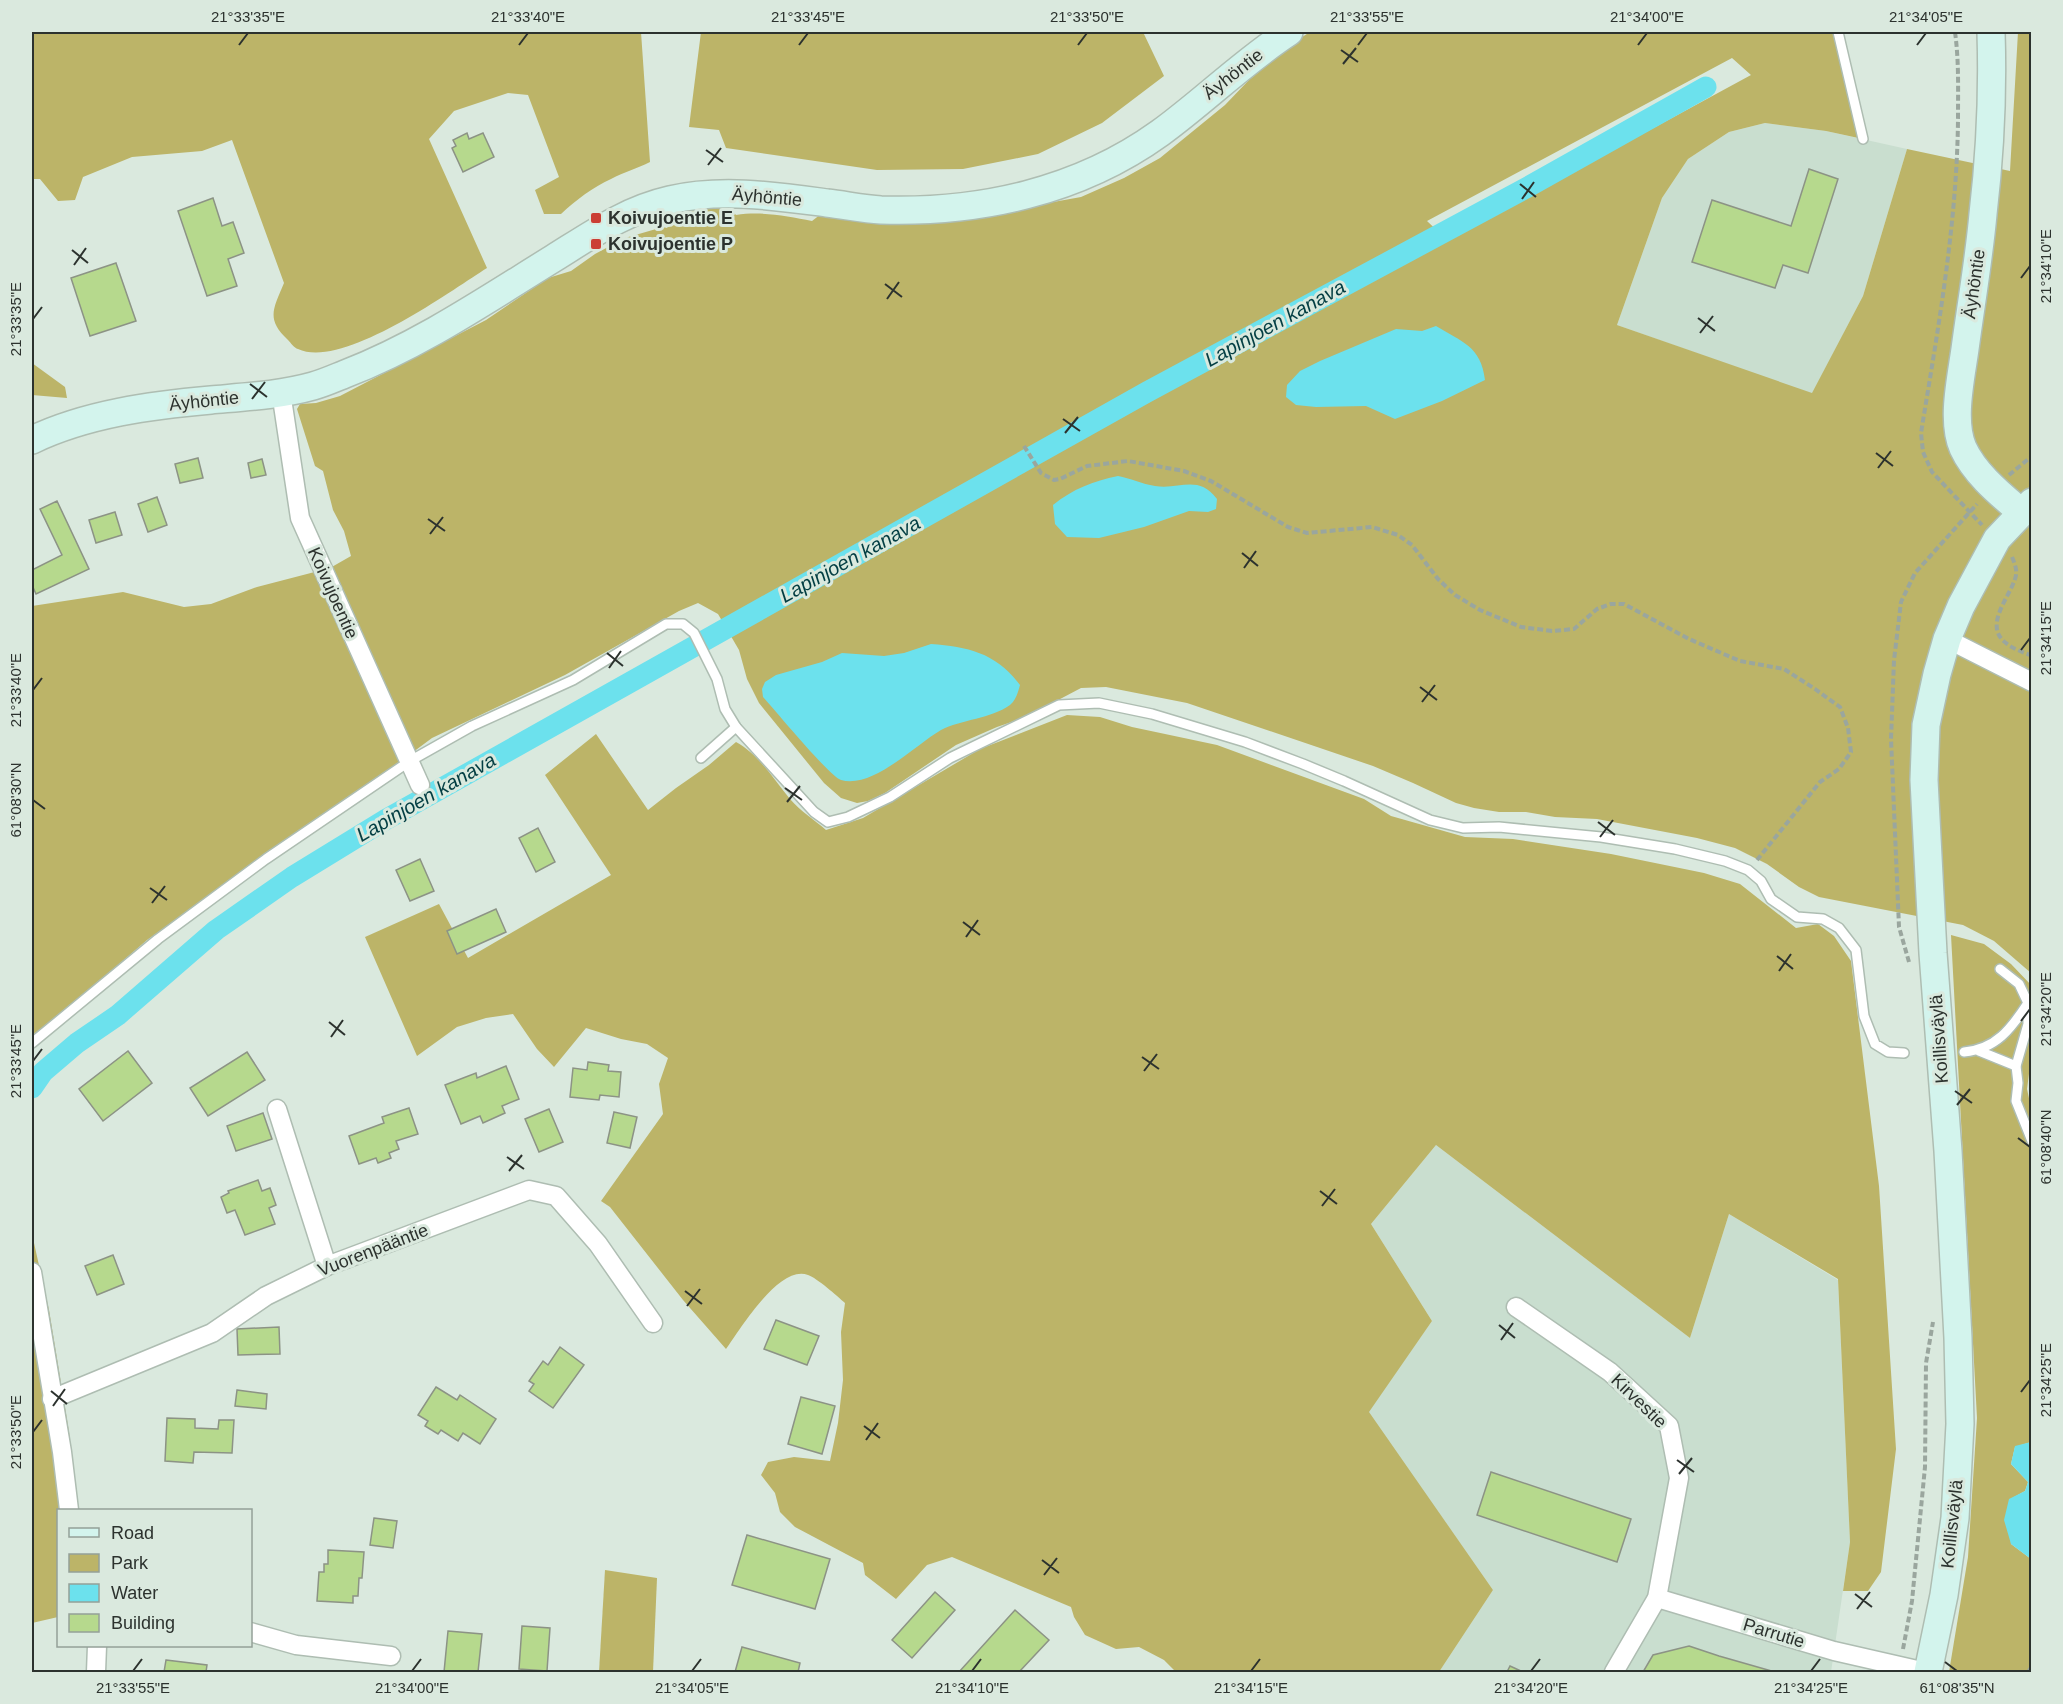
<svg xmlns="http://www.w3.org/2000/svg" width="2063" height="1704" font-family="Arial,sans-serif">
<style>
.built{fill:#c9decf}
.green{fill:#bcb468;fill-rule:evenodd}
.water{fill:#6ce1ed}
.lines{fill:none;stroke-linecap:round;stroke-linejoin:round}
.canal{stroke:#6ce1ed;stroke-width:21}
.building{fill:#b6d98d;stroke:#8c9385;stroke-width:1.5}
.service-casing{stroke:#aebdb2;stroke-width:12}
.minor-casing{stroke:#aebdb2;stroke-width:21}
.secondary-casing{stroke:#aebdb2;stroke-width:30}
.path{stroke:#9aa69e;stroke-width:4;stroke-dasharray:6 3;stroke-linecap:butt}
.service{stroke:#fff;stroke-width:9}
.minor{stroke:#fff;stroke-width:18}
.secondary{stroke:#d3f4ed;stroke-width:27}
.ticks{fill:none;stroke:#2c322e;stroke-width:2}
.poi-dot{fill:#cb3e34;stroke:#dae9de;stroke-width:2}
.labels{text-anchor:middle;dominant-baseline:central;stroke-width:6;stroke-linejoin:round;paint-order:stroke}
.street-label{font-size:18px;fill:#2c322e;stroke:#dae9de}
.poi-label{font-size:18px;font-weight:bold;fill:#2c322e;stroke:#dae9de;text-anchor:start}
.water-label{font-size:20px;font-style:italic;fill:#033e43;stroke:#dae9de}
.neatline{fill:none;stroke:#2c322e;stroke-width:2}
.ticks-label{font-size:15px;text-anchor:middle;fill:#2c322e}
</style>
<rect width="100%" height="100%" fill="#dae9de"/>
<g class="built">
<path d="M 1765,123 L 1826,131 L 1907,149 L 1863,296 L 1812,394 L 1617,325 L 1662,198 L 1688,159 L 1729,132 Z"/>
<path d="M 1436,1145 L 1690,1338 L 1729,1214 L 1838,1280 L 1850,1542 L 1831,1672 L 1439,1672 L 1493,1590 L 1368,1412 L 1432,1321 L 1371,1224 Z"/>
</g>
<g class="green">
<path d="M 32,32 L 641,32 L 650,162 C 638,168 624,172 611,179 C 593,187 576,200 561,214 L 544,214 L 535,190 L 559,177 L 528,95 L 508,93 L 454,111 L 429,139 L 487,268 C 449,292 342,370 298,349 C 294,348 291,343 288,340 C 265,319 274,308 284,283 L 232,140 L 202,151 L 132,157 L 83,177 L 75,200 L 58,201 L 40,179 L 32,179 Z"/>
<path d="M 701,32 L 1143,32 L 1164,76 L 1102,123 L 1038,154 L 963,169 L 877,170 L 726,148 L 719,130 L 689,127 Z"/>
<path d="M 1310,32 L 1838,32 L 1863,139 L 1826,131 L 1765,123 L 1729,132 L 1688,159 L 1662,198 L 1617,325 L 1812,393 L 1863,296 L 1907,149 L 2010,171 L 2018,32 L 2031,32 L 2031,973 L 1994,941 L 1963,925 L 1819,897 L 1799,887 L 1767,864 L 1735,848 L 1697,838 L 1597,819 L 1555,817 L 1526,812 L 1499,812 L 1474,808 L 1456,803 L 1413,783 L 1373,766 L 1187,703 L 1106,687 L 1081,688 L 1026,717 L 997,727 L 956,745 L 885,793 L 868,801 L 857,803 L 841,798 L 824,783 L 759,703 L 747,679 L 739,650 L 718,614 L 698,603 L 679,611 L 565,675 L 432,738 L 362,790 L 147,940 L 72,1005 L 32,1037 L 32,606 L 123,592 L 184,607 L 211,604 L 257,587 L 330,568 L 351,556 L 344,531 L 333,510 L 323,471 L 315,466 L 297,409 L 300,404 L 316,403 L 340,396 L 486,320 L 548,278 L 571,271 L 595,254 L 625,238 L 663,227 L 667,228 L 676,215 L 705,207 L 730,208 L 736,215 C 761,211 788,216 812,221 L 821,214 L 959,219 L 1081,197 L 1124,178 L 1160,158 L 1225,105 L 1249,80 L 1296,41 ZM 1732,58 L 1751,75 L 1447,240 L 1427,221 Z"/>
<path d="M 32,363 L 65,387 L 67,398 L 32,395 Z"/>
<path d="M 1067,715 L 1100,717 L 1132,727 L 1217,745 L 1364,799 L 1391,816 L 1465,837 L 1513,839 L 1611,854 L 1704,873 L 1740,884 L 1796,928 L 1818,924 L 1834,936 L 1851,961 L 1879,1186 L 1896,1449 L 1881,1572 L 1868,1591 L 1843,1591 L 1850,1542 L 1838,1279 L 1729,1214 L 1690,1338 L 1436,1145 L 1371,1224 L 1432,1321 L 1369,1412 L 1493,1590 L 1439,1672 L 1176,1672 L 1164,1660 L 1139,1647 L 1116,1649 L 1085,1635 L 1074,1617 L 1071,1607 L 952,1557 L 927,1565 L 896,1599 L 865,1575 L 863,1563 L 795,1527 L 780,1512 L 775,1493 L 761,1475 L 768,1462 L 794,1457 L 830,1461 L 838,1423 L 843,1380 L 841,1332 L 845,1303 C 837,1296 817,1278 808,1275 C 779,1264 740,1330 726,1349 L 683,1300 L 610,1207 L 601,1201 L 663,1114 L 659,1084 L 668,1058 L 647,1044 L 621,1039 L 586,1028 L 554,1067 L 537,1049 L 513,1014 L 486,1018 L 457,1027 L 417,1056 L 365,937 L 439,904 L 468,958 L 611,875 L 545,775 L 596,734 L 648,810 L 676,788 L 709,765 L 736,742 C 761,756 772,778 790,799 C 800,811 815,820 826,830 L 863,818 L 980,749 Z"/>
<path d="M 1951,935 L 1984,944 L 2011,964 L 2031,985 L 2032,1051 L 2027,1089 L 2032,1112 L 2031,1442 L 2015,1447 L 2011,1464 L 2028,1482 L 2025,1491 L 2009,1500 L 2011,1544 L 2031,1559 L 2032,1672 L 1949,1672 L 1968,1557 L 1977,1418 Z"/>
<path d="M 32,1234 L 49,1310 L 69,1432 L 78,1510 L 58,1510 L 58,1617 L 32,1623 Z"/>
<path d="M 605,1570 L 657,1578 L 653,1672 L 599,1672 Z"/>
</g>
<g class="water">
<path d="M 1436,326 C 1462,342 1481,346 1485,380 L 1442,401 L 1395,419 L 1366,406 L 1316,407 L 1296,405 L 1286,397 L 1287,385 L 1300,371 L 1320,361 L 1396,329 L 1422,331 Z"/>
<path d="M 1118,476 C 1130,478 1142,484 1155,486 C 1180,490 1198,474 1217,499 L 1216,509 L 1208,512 L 1189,511 L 1144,527 L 1099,538 L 1067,537 L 1055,524 L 1053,505 C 1073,489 1093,481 1118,476 Z"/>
<path d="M 931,644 C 969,647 996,653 1020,685 C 1018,692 1016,700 1010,705 C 990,719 963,719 941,730 C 915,745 873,789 841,780 C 830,777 775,710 763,697 L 762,689 L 765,682 L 776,675 L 822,662 L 842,653 L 884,656 L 904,653 Z"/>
<path d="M 2031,1442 L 2032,1442 L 2031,1559 L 2011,1544 L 2004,1520 L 2009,1499 L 2025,1491 L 2028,1482 L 2011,1464 L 2015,1446 Z"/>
</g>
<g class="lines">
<path class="canal" d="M 32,1088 L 43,1072 L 77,1043 L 118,1015 L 216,930 L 292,877 L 385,820 L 1147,392 L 1526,188 L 1706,87"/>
</g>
<g class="building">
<path d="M 467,133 L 469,139 L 483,133 L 494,157 L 463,172 L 452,148 L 456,146 L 453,140 Z"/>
<path d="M 1809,169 L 1838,179 L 1808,273 L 1783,265 L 1775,288 L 1692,262 L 1712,200 L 1791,226 Z"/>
<path d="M 213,198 L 222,226 L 233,222 L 244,253 L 228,259 L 237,286 L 207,296 L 178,211 Z"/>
<path d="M 116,263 L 136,321 L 90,336 L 71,278 Z"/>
<path d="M 198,458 L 203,478 L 180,483 L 175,464 Z"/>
<path d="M 262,459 L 266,475 L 251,478 L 248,463 Z"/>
<path d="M 157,497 L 167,525 L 148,532 L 138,504 Z"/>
<path d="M 57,501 L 89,569 L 36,594 L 32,585 L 32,570 L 62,555 L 40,509 Z"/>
<path d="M 115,512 L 122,535 L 96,543 L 89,520 Z"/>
<path d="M 538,828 L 555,862 L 536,872 L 519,838 Z"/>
<path d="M 420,859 L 434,891 L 410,901 L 396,870 Z"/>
<path d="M 496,909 L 506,932 L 457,954 L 447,931 Z"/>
<path d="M 128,1051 L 152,1083 L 103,1121 L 79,1089 Z"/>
<path d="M 247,1052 L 265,1080 L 208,1116 L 190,1088 Z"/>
<path d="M 588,1062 L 609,1065 L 608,1071 L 621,1072 L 619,1097 L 600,1095 L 599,1100 L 570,1097 L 573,1068 L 587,1070 Z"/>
<path d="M 506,1066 L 519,1099 L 502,1106 L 505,1113 L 483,1123 L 480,1116 L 461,1124 L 445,1085 L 476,1073 L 477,1078 Z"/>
<path d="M 409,1108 L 418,1134 L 396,1141 L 399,1149 L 389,1153 L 391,1158 L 378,1163 L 376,1158 L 359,1164 L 349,1136 L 384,1123 L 382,1117 Z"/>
<path d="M 549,1109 L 563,1142 L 539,1152 L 525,1119 Z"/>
<path d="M 614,1112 L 637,1117 L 630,1148 L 607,1143 Z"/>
<path d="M 263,1113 L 272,1139 L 236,1151 L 227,1126 Z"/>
<path d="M 258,1180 L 262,1191 L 270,1188 L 276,1205 L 269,1208 L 275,1224 L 245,1235 L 235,1210 L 227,1213 L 221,1197 L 229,1193 L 228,1191 Z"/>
<path d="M 113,1255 L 124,1284 L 97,1295 L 85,1266 Z"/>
<path d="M 776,1320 L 819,1336 L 807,1365 L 764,1349 Z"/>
<path d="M 279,1327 L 280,1354 L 238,1355 L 237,1329 Z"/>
<path d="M 560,1347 L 584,1365 L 553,1408 L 529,1391 L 534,1384 L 529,1381 L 543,1361 L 548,1365 Z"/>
<path d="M 436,1387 L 457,1400 L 460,1395 L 496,1419 L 480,1444 L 463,1433 L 458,1441 L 441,1430 L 438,1434 L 425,1426 L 428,1421 L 418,1415 Z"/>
<path d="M 237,1390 L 267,1394 L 266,1409 L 235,1406 Z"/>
<path d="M 801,1397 L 835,1406 L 822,1454 L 788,1444 Z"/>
<path d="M 167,1418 L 195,1419 L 195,1428 L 218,1429 L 219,1420 L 234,1420 L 232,1453 L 194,1452 L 193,1463 L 165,1461 Z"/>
<path d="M 1491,1472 L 1631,1519 L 1617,1562 L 1477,1515 Z"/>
<path d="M 374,1518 L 397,1521 L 393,1548 L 370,1545 Z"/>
<path d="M 747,1535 L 830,1559 L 815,1609 L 732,1585 Z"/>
<path d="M 328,1550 L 364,1552 L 362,1578 L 359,1578 L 358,1596 L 353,1596 L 353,1603 L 317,1601 L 319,1572 L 324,1572 L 324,1564 L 328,1564 Z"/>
<path d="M 935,1592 L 955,1610 L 912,1658 L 892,1640 Z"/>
<path d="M 1015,1610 L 1049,1640 L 1019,1672 L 959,1672 Z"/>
<path d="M 522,1626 L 550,1628 L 547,1671 L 519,1669 Z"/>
<path d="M 448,1631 L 482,1634 L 478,1672 L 444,1672 Z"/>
<path d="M 1689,1646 L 1719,1656 L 1775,1672 L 1643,1672 L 1653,1655 Z"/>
<path d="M 742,1647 L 800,1663 L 798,1672 L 735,1672 Z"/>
<path d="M 166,1660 L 207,1665 L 206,1672 L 164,1672 Z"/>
<path d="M 1510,1666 L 1523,1672 L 1507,1672 Z"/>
</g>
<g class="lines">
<defs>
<g id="service">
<path d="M 1838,32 L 1863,139"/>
<path d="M 701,758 L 736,727"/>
<path d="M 2000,969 L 2019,984 L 2028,1003 L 2028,1024 L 2016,1066 L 2018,1083 L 2016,1101 L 2032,1141"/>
<path d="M 32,1043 L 158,939 L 266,859 L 410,761 L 472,726 L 573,680 L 666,624 L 683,624 L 694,633 L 717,679 L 725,709 L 736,727 L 814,812 L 828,822 L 848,817 L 890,797 L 950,758 L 1059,705 L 1099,703 L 1152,714 L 1245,742 L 1303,764 L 1344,781 L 1430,820 L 1463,828 L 1499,827 L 1601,837 L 1675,849 L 1725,861 L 1748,870 L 1761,881 L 1771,899 L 1797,917 L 1823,919 L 1839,928 L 1856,950 L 1864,1016 L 1875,1044 L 1888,1052 L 1904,1053"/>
<path d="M 1979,1051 L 2016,1066"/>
<path d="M 1964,1052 C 1996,1049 2011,1029 2028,1003"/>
</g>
<g id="minor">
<path d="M 281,392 L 300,518 L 420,785"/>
<path d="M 1947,639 L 2032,682"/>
<path d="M 277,1109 L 327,1266"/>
<path d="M 32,1272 L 62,1452 L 69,1510"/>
<path d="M 1516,1307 L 1610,1372 L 1669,1426 L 1679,1478 L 1657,1598 L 1614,1672"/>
<path d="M 52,1399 L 212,1333 L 266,1296 L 327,1266 L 529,1190 L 556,1196 L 598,1244 L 653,1323"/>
<path d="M 1657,1598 L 1834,1651 L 1926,1672"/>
<path d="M 250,1632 L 296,1645 L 391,1656"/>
<path d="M 96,1672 L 97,1646"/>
</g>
<g id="secondary">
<path d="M 1991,32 C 1993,92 1990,154 1983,214 C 1979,259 1971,304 1965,349 C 1961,378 1951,421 1963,448 C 1975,474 2000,494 2021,512"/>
<path d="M 32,440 C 86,414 152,405 211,400 C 244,397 281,395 313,386 C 324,383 335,378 345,374 C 420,345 486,300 554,258 C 591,235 626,210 670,200 C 721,188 775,196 827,203 C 845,205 863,209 881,210 C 979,213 1078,192 1160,133 C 1204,101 1243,62 1289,32"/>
<path d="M 1928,1672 L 1944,1595 L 1955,1518 L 1960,1424 L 1958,1338 L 1948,1151 L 1933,953 L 1924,780 L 1926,725 L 1937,674 L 1947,639 L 1961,606 L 1997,539 L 2032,502"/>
</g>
</defs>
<use href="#service" class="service-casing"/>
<use href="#minor" class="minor-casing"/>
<use href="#secondary" class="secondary-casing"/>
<g class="path">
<path d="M 1955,32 C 1959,61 1958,89 1958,119 C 1957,224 1938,329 1921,433 L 1923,452 L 1932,472 L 1982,525"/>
<path d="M 1024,446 L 1041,473 L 1054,480 L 1060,479 L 1087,466 L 1128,461 L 1184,471 L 1211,481 L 1288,527 L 1307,533 L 1372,527 L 1398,535 L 1412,545 L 1438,579 L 1455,595 L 1480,610 L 1521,627 L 1552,631 L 1574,629 L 1597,609 L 1611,604 L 1624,604 L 1689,639 L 1740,661 L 1784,669 L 1815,689 L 1840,707 L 1848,728 L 1851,752 L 1839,769 L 1820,782 L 1757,860"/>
<path d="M 2009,475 L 2032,456"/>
<path d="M 2012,557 C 2015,564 2018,571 2015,579 C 2009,598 1983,626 2006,643 C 2013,649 2023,652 2032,656"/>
<path d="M 1909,962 L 1899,927 L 1891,739 L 1894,660 L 1901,602 L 1915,573 L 1977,504"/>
<path d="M 1903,1649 L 1912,1601 L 1925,1467 L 1926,1363 L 1933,1322"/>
<path d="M 2028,1672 L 2032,1666"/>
</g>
<use href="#service" class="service"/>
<use href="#minor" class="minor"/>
<use href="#secondary" class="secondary"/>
</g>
<path class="ticks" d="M 239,45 L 248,33M 519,45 L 528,33M 799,45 L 808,33M 1078,45 L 1087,33M 1358,45 L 1367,33M 1638,45 L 1647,33M 1917,45 L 1926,33M 1341,50 L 1358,62M 1343,64 L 1356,48M 706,150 L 723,162M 708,165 L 721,148M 1520,184 L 1536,197M 1522,199 L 1534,182M 72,250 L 88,263M 74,265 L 86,248M 2021,278 L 2030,266M 885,284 L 902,297M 887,299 L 899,282M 1698,318 L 1715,331M 33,319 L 42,307M 1700,333 L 1713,316M 250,384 L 267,397M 252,399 L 265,382M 1063,419 L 1080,431M 1065,433 L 1078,417M 1876,453 L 1893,466M 1878,468 L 1891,451M 428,519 L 445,531M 430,534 L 443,517M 1242,553 L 1258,566M 1244,568 L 1256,551M 2021,650 L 2030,638M 607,653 L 623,666M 609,668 L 621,651M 1420,687 L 1437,700M 33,690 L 42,678M 1422,702 L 1435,685M 785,788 L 802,800M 33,800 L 45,809M 787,802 L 800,786M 1598,822 L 1615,835M 1600,837 L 1613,820M 150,888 L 167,900M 152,903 L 165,886M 963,922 L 980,935M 966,937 L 978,920M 1777,956 L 1793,969M 1779,971 L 1791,954M 2021,1021 L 2030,1009M 329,1022 L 345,1035M 331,1037 L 343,1020M 1142,1057 L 1159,1069M 33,1061 L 42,1049M 1144,1071 L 1157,1054M 1955,1091 L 1972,1103M 1957,1105 L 1970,1089M 2018,1138 L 2030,1147M 507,1157 L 524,1169M 509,1171 L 522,1155M 1320,1191 L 1337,1204M 1322,1206 L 1335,1189M 685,1291 L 702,1304M 687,1306 L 700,1289M 1499,1325 L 1515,1338M 1501,1340 L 1513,1323M 51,1391 L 67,1404M 2021,1392 L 2030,1380M 53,1406 L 65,1389M 864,1426 L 880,1438M 33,1432 L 42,1420M 866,1440 L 878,1423M 1677,1460 L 1694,1472M 1679,1474 L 1692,1458M 1042,1560 L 1059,1573M 1044,1575 L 1057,1558M 1855,1594 L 1872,1607M 1857,1609 L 1870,1592M 1945,1662 L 1957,1671M 133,1671 L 142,1659M 412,1671 L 421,1659M 692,1671 L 701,1659M 972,1671 L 981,1659M 1251,1671 L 1260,1659M 1531,1671 L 1540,1659M 1811,1671 L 1820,1659"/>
<g class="poi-dot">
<rect x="590" y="212" width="12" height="12" rx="3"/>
<rect x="590" y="238" width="12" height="12" rx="3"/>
</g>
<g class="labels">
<g class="street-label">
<text transform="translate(1233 74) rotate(-38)">Äyhöntie</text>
<text transform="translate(767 197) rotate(5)">Äyhöntie</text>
<text transform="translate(1974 284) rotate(-82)">Äyhöntie</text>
<text transform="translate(204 401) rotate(-6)">Äyhöntie</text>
<text transform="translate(333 593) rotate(66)">Koivujoentie</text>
<text transform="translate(1939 1039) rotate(-94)">Koillisväylä</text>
<text transform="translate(373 1250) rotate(-21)">Vuorenpääntie</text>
<text transform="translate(1639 1401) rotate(44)">Kirvestie</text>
<text transform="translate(1952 1524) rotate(-84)">Koillisväylä</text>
<text transform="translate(1774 1633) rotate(17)">Parrutie</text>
</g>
<g class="poi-label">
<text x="608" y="218">Koivujoentie E</text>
<text x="608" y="244">Koivujoentie P</text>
</g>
<g class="water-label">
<text transform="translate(1275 323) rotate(-29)">Lapinjoen kanava</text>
<text transform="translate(850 559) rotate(-29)">Lapinjoen kanava</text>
<text transform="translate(426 797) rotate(-30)">Lapinjoen kanava</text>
</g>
</g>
<rect width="2063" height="1704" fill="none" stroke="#dae9de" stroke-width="66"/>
<rect x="57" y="1509" width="195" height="138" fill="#dae9de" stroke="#94a098" stroke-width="1.5"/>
<rect x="69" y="1528" width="30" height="9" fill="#d3f4ed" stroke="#94a098" stroke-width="1.5"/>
<text x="111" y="1539" font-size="18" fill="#2c322e">Road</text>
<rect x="69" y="1554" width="30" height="18" fill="#bcb468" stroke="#94a098" stroke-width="1.5"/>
<text x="111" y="1569" font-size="18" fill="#2c322e">Park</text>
<rect x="69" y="1584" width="30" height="18" fill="#6ce1ed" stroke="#94a098" stroke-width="1.5"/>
<text x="111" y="1599" font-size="18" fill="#2c322e">Water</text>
<rect x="69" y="1614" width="30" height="18" fill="#b6d98d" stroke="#94a098" stroke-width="1.5"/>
<text x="111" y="1629" font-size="18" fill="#2c322e">Building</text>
<rect x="33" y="33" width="1997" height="1638" class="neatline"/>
<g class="ticks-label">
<text x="248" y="22">21°33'35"E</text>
<text x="528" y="22">21°33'40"E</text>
<text x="808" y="22">21°33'45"E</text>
<text x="1087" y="22">21°33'50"E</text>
<text x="1367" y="22">21°33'55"E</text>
<text x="1647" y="22">21°34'00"E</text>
<text x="1926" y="22">21°34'05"E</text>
<text transform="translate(2046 266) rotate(-90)" y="5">21°34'10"E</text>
<text transform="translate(16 319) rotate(-90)" y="5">21°33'35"E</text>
<text transform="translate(2046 638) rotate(-90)" y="5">21°34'15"E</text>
<text transform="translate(16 690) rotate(-90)" y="5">21°33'40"E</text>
<text transform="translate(16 800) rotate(-90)" y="5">61°08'30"N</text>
<text transform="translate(2046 1009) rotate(-90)" y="5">21°34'20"E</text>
<text transform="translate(16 1061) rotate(-90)" y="5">21°33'45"E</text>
<text transform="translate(2046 1147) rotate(-90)" y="5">61°08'40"N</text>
<text transform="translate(2046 1380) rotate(-90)" y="5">21°34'25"E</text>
<text transform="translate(16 1432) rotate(-90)" y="5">21°33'50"E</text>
<text x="133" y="1693">21°33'55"E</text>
<text x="412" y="1693">21°34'00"E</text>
<text x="692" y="1693">21°34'05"E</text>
<text x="972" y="1693">21°34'10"E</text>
<text x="1251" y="1693">21°34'15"E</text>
<text x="1531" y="1693">21°34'20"E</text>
<text x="1811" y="1693">21°34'25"E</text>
<text x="1957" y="1693">61°08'35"N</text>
</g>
</svg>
